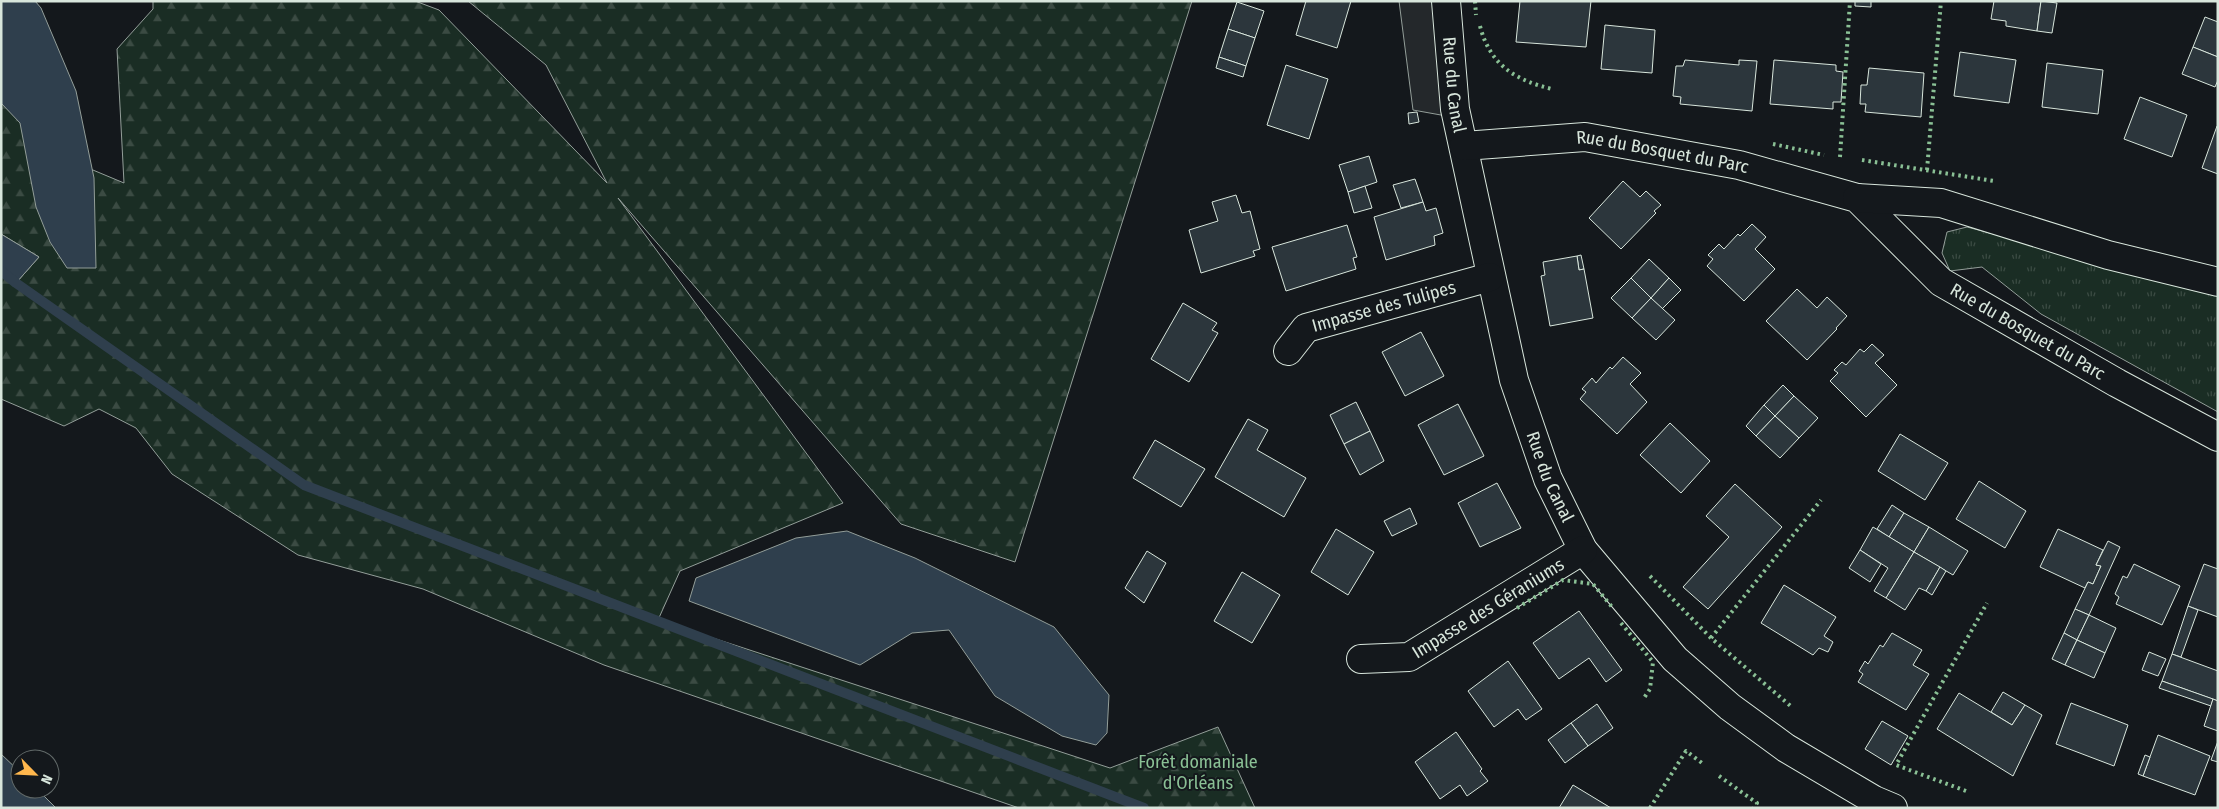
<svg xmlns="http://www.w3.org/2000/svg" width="2219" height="809" font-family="'Fira Sans Condensed',sans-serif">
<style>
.grass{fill:url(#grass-tufts);stroke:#939e99}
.forest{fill:url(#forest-firs);stroke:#939e99}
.parking{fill:#24282b;stroke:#939e99}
.water{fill:#2f3f4d;stroke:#939e99}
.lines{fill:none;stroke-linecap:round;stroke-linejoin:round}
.stream{stroke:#2f3f4d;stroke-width:10}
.building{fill:#2c363c;stroke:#d8e6dc}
.street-casing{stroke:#d8e6dc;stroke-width:30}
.street{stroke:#14181c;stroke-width:28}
.hedge{stroke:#8ac095;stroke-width:4;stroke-dasharray:2.5 4;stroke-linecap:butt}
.labels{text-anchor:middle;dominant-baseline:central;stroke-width:4;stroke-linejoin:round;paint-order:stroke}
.street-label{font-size:18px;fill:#d8e6dc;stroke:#14181c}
.park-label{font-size:18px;fill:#8ac095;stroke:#14181c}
</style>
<defs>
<pattern id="grass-tufts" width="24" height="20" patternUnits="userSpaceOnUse" patternTransform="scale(1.25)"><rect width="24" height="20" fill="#1a2d24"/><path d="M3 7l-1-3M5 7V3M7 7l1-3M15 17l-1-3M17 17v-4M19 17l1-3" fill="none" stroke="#3b4b43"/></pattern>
<pattern id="forest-firs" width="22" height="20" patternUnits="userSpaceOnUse" patternTransform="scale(1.25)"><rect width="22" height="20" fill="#1a2d24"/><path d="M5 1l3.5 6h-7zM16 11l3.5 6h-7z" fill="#3b4b43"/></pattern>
</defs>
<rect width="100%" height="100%" fill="#14181c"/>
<path class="grass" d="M 1967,227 L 2218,293 L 2218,412 L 2041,314 L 1982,267 L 1950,271 L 1942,253 L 1947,232 Z"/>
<path class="forest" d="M 153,1 L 415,1 L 439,10 L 607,183 L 546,65 L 468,1 L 1192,1 L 1015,562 L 901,524 L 618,198 L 843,503 L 680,571 L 658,620 L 1110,768 L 1218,727 L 1255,808 L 1019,808 L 604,665 L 423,589 L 298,555 L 172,474 L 136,428 L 99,409 L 64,426 L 1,399 L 1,274 L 16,283 L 39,257 L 1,234 L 1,85 L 45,150 L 124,183 L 117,49 L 153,9 Z"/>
<path class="parking" d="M 1399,1 L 1446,1 L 1452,117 L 1413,110 Z"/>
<g class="water">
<path d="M 1,1 L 35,1 L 41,8 L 76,91 L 94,178 L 96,268 L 67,268 L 50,242 L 36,207 L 20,123 L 1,103 Z"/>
<path d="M 1,234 L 39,257 L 16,283 L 1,274 Z"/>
<path d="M 847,531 L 915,558 L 1054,627 L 1109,695 L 1107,733 L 1096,745 L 1062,736 L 995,696 L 949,630 L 912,633 L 860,665 L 689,601 L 696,578 L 796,538 Z"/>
<path d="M 1,754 L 20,772 L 20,789 L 37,789 L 56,808 L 1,808 Z"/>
</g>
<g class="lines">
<path class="stream" d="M 1,271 L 16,283 L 304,485 L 1144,808"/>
</g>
<g class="building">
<path d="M 1306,1 L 1351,1 L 1337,48 L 1296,35 Z"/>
<path d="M 1520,1 L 1591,1 L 1586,47 L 1516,42 Z"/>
<path d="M 1855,1 L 1871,1 L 1871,7 L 1855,6 Z"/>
<path d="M 1994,1 L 2041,1 L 2037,31 L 2006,26 L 2006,21 L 1991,19 Z"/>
<path d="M 2041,1 L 2057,3 L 2052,33 L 2037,31 Z"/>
<path d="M 1237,2 L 1264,11 L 1255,38 L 1228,29 Z"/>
<path d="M 2205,17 L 2218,22 L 2218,57 L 2193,47 Z"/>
<path d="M 1605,25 L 1655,30 L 1652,73 L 1601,69 Z"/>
<path d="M 1228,29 L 1255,38 L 1246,66 L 1219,57 Z"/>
<path d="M 2193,47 L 2218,57 L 2218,80 L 2215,87 L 2182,74 Z"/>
<path d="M 1960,52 L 2016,60 L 2009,103 L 1954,96 Z"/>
<path d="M 1219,57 L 1246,66 L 1243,77 L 1216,68 Z"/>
<path d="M 1685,60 L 1739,65 L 1739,60 L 1757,61 L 1752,111 L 1680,104 L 1681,97 L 1673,96 L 1676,66 L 1683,66 Z"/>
<path d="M 1774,60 L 1836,65 L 1836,71 L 1843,72 L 1841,102 L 1833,102 L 1833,109 L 1770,104 Z"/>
<path d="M 2047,63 L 2103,70 L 2098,114 L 2042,107 Z"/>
<path d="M 1286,65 L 1328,79 L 1309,139 L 1267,125 Z"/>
<path d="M 1869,68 L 1924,73 L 1921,117 L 1865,112 L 1866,104 L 1860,104 L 1861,85 L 1867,85 Z"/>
<path d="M 2140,97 L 2187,115 L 2172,157 L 2124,139 Z"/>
<path d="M 1417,112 L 1419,122 L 1409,124 L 1408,113 Z"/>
<path d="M 2217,126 L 2218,127 L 2218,174 L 2202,168 Z"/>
<path d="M 1369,156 L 1377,182 L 1348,192 L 1339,165 Z"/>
<path d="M 1415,179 L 1423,202 L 1401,208 L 1393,185 Z"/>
<path d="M 1623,181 L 1640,197 L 1646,191 L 1661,205 L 1654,211 L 1656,213 L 1621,249 L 1589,218 Z"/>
<path d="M 1365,186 L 1372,208 L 1354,213 L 1348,192 Z"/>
<path d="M 1236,195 L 1242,213 L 1250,211 L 1260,249 L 1253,251 L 1255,256 L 1201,273 L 1189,230 L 1218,221 L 1212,202 Z"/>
<path d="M 1423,202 L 1426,211 L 1436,208 L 1443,233 L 1434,236 L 1435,245 L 1386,260 L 1374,217 Z"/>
<path d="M 1752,224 L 1766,237 L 1755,249 L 1775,269 L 1744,301 L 1707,266 L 1713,259 L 1708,255 L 1719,244 L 1724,249 L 1738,234 L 1740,236 Z"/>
<path d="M 1347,225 L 1357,257 L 1353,258 L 1356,269 L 1286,291 L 1272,247 Z"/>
<path d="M 1581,255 L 1584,269 L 1579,270 L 1577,256 Z"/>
<path d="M 1577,256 L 1579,270 L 1584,269 L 1593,318 L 1550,326 L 1541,276 L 1545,275 L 1543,262 Z"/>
<path d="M 1649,259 L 1669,278 L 1651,298 L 1631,278 Z"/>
<path d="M 1631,278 L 1651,298 L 1632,318 L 1611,298 Z"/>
<path d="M 1669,278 L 1681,290 L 1662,309 L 1651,298 Z"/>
<path d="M 1797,289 L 1817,308 L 1827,297 L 1847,316 L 1836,328 L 1837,329 L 1807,360 L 1766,321 Z"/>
<path d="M 1651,298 L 1675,320 L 1656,340 L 1632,318 Z"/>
<path d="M 1183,303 L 1217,323 L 1212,330 L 1218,333 L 1189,382 L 1151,359 Z"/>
<path d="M 1421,332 L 1444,376 L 1405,396 L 1382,352 Z"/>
<path d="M 1872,344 L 1884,355 L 1875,363 L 1897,385 L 1866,417 L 1830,381 L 1838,373 L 1834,370 L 1842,362 L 1846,365 L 1860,349 L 1864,352 Z"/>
<path d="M 1623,357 L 1641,373 L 1630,384 L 1647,402 L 1617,434 L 1580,399 L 1586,392 L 1582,389 L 1592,378 L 1596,383 L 1610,367 L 1612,369 Z"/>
<path d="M 1783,385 L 1794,396 L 1775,416 L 1764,405 Z"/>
<path d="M 1794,396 L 1818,418 L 1799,438 L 1775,416 Z"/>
<path d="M 1356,402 L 1370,431 L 1344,444 L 1330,415 Z"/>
<path d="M 1458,404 L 1484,456 L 1444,475 L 1418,425 Z"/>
<path d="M 1764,405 L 1775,416 L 1756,436 L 1746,426 Z"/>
<path d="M 1775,416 L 1799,438 L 1780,458 L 1756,436 Z"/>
<path d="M 1248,419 L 1268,430 L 1257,450 L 1306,478 L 1284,517 L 1215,477 Z"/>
<path d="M 1670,423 L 1710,461 L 1681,493 L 1640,455 Z"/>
<path d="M 1370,431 L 1384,461 L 1360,475 L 1344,444 Z"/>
<path d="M 1900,434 L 1948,463 L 1925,500 L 1878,471 Z"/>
<path d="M 1155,440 L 1205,469 L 1181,507 L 1133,478 Z"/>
<path d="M 1979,481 L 2026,511 L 2005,548 L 1956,519 Z"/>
<path d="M 1497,483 L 1521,528 L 1480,547 L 1458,503 Z"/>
<path d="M 1735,484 L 1782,527 L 1708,609 L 1683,587 L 1729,537 L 1706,516 Z"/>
<path d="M 1892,505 L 1904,513 L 1889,537 L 1877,529 Z"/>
<path d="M 1410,508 L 1417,524 L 1392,536 L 1384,521 Z"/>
<path d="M 1904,513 L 1929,527 L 1914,552 L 1889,537 Z"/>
<path d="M 1873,527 L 1914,552 L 1886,598 L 1874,591 L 1888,568 L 1860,550 Z"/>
<path d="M 1929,527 L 1968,551 L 1953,575 L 1914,552 Z"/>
<path d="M 1336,529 L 1374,552 L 1348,595 L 1311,572 Z"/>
<path d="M 2058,529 L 2103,550 L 2096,565 L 2101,566 L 2093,584 L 2088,582 L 2085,588 L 2040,567 Z"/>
<path d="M 2108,541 L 2120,547 L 2089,615 L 2075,609 L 2088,582 L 2093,584 L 2101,566 L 2096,565 Z"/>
<path d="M 1860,550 L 1881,564 L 1870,582 L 1849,568 Z"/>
<path d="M 1147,551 L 1166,563 L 1144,603 L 1125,588 Z"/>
<path d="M 1914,552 L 1940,567 L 1926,591 L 1919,588 L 1905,610 L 1886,598 Z"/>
<path d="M 2134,564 L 2180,586 L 2162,625 L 2116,604 L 2119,597 L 2115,594 L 2123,576 L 2127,578 Z"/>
<path d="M 2204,564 L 2218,569 L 2218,617 L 2188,606 Z"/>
<path d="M 1940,567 L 1946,571 L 1932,595 L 1926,591 Z"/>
<path d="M 1242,572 L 1280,595 L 1252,643 L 1214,621 Z"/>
<path d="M 1784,585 L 1836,617 L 1824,636 L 1833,642 L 1828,652 L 1819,648 L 1813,655 L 1761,623 Z"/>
<path d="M 2188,606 L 2198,610 L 2181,657 L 2172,654 Z"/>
<path d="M 2075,609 L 2089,615 L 2077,640 L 2064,633 Z"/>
<path d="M 1579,611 L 1622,670 L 1606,682 L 1589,658 L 1559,679 L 1533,643 Z"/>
<path d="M 2089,615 L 2116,628 L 2105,653 L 2077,640 Z"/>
<path d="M 1892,633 L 1922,650 L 1913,665 L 1929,674 L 1906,710 L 1858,682 L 1863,674 L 1859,671 L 1865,661 L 1868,664 L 1880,645 L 1883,647 Z"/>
<path d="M 2064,633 L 2077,640 L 2065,665 L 2052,659 Z"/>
<path d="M 2077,640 L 2105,653 L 2094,678 L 2065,665 Z"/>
<path d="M 2149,652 L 2166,659 L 2158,676 L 2142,670 Z"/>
<path d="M 2172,654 L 2218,671 L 2218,701 L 2162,681 Z"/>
<path d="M 1508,661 L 1542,709 L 1526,720 L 1518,709 L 1494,727 L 1468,691 Z"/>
<path d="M 2162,681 L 2213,699 L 2211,706 L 2159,688 Z"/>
<path d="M 2003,692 L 2025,705 L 2012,725 L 1991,712 Z"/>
<path d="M 1959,693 L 2012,725 L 2025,705 L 2042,715 L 2013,776 L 1937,729 Z"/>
<path d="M 2213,699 L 2218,701 L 2218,731 L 2204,726 Z"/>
<path d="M 2071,703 L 2128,725 L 2114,766 L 2056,744 Z"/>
<path d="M 1597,704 L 1613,728 L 1588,746 L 1571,723 Z"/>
<path d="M 1882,721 L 1908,736 L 1891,765 L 1865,749 Z"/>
<path d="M 1571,723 L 1588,746 L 1565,763 L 1548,740 Z"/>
<path d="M 1456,732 L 1482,769 L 1480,771 L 1488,781 L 1467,796 L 1460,785 L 1440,799 L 1415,762 Z"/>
<path d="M 2158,735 L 2210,756 L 2195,795 L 2143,776 Z"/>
<path d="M 2218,741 L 2218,762 L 2211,760 Z"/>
<path d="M 2145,755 L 2150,757 L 2143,776 L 2138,774 Z"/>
<path d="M 1573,785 L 1611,808 L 1559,808 Z"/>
</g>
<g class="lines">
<defs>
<g id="street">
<path id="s1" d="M 1446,1 L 1455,109 L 1514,380 L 1548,479 L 1583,550 L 1675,659 L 1730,707 L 1786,748 L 1874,800 L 1893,808"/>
<path id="s2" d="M 1464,146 L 1585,137 L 1739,165 L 1857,198 L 1941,282 L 2117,383 L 2218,437"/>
<path d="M 1857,198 L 1941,203 L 2108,255 L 2218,282"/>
<path id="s3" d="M 1288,351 L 1306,328 L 1490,277"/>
<path id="s4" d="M 1361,659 L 1409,657 L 1583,550"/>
</g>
</defs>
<use href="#street" class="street-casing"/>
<use href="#street" class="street"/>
<g class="hedge">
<path d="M 1475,1 L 1476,15"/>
<path d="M 1480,26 C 1490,65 1515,80 1552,89"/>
<path d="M 1773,144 L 1824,155"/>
<path d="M 1840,157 L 1850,1"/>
<path d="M 1862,160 L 1994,181"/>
<path d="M 1927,170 L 1941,1"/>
<path d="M 1650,576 L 1711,638 L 1793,708"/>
<path d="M 1517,608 L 1563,580 L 1593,584 L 1612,607"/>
<path d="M 1621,623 L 1653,662 L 1650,689 L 1644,698"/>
<path d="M 1711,638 L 1821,500"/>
<path d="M 1719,776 L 1757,803 L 1754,808"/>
<path d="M 1966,791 L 1896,765 L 1987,603"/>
<path d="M 1650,808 L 1686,751 L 1702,763"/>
</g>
</g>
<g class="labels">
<g class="street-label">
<text stroke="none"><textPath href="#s1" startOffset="84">Rue du Canal</textPath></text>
<text stroke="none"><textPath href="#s2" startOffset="200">Rue du Bosquet du Parc</textPath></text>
<text stroke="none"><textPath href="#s3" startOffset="110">Impasse des Tulipes</textPath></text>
<text stroke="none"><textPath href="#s2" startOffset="619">Rue du Bosquet du Parc</textPath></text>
<text stroke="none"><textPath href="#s1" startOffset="489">Rue du Canal</textPath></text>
<text stroke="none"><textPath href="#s4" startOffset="141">Impasse des Géraniums</textPath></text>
</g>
<g class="park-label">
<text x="1198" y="762">Forêt domaniale<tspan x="1198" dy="21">d'Orléans</tspan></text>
</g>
</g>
<rect width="2219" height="809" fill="none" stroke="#d8e6dc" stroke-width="5"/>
<g transform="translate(35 774) rotate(114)"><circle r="24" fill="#14181c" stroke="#626a69"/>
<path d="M0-4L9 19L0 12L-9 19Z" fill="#ffb74d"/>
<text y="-8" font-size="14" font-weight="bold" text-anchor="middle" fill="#d8e6dc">N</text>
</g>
</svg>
